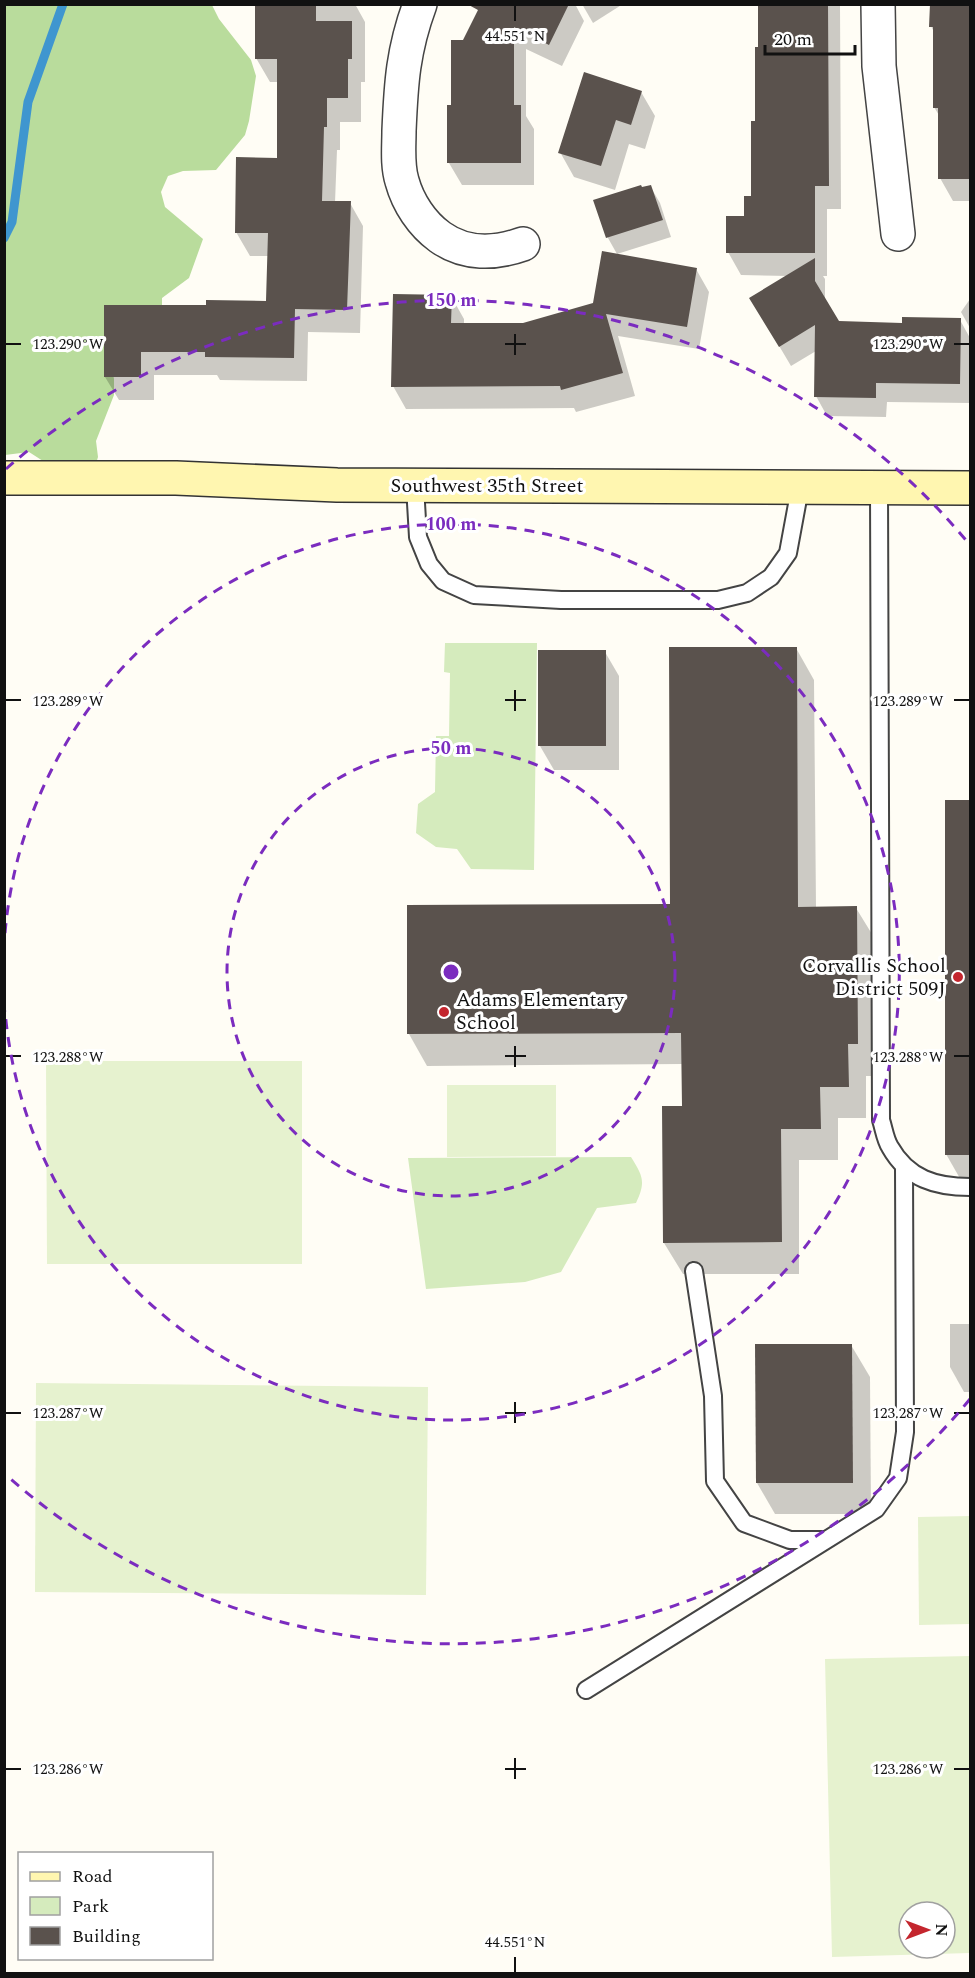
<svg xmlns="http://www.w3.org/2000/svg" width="975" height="1978" font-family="Spectral,serif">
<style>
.green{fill:#d5ebbd}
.forest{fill:#b9dc9c}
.pitch{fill:#e6f2cf;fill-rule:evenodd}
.shadow{fill:#0003}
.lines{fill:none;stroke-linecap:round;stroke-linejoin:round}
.stream{stroke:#3f96cf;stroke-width:9}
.building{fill:#5a524d}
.lane-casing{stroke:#444;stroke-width:20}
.street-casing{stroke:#444;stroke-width:36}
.secondary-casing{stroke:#333;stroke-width:36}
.lane{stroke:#fff;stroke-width:16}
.street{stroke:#fff;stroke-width:33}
.secondary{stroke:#fff6b0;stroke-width:33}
.ticks{fill:none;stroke:#111;stroke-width:2}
.ring{fill:none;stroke:#7b2cbf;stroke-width:3;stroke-dasharray:10 8}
.poi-dot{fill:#c4262e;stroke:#fff;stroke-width:2}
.labels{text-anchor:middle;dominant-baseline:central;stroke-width:6;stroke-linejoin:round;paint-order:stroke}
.street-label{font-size:20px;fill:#111;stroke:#fff}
.poi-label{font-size:20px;fill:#111;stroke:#fff;text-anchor:end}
.ticks-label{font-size:15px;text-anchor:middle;fill:#111;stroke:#fff;stroke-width:6;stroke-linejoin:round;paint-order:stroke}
.centre{fill:#7b2cbf;stroke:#fff;stroke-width:3}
.ring-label{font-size:18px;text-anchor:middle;font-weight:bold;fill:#7b2cbf;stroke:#fff;stroke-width:6;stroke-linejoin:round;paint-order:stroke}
</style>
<rect width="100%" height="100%" fill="#fffdf5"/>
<g class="green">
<path d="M 445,643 L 537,643 L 534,870 L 471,869 L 457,849 L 436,847 L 416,833 L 418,804 L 435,792 L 436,736 L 449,736 L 450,673 L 444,672 Z"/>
<path d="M 631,1157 C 643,1176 646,1182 636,1203 L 597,1208 L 561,1272 L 525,1282 L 426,1289 L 408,1158 Z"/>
</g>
<path class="forest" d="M 4,5 L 212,5 L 219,19 L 251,60 L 256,76 L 249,121 L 245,135 L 216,170 L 183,171 L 168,176 L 161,192 L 165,207 L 203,239 L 189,278 L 162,298 L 162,314 L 113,316 L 104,330 L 114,379 L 114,395 L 96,441 L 98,457 L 93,473 L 57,470 L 29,452 L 5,455 Z"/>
<g class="pitch">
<path d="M 46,1061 L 302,1061 L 302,1264 L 47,1264 Z"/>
<path d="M 447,1085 L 556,1085 L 556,1156 L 447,1157 Z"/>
<path d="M 36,1383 L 428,1387 L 426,1595 L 35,1592 Z"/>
<path d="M 970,1516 L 970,1624 L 919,1625 L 918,1517 Z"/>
<path d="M 970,1656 L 970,1953 L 832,1957 L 825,1659 ZM 909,1912 L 945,1912 L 945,1948 L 909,1948 Z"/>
</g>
<g class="shadow">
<path d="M 256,4 L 355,4 L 365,22 L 365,82 L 361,82 L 361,122 L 340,122 L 340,150 L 337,150 L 335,203 L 350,203 L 363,226 L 360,333 L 308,332 L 307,381 L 220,380 L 217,375 L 154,375 L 154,400 L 119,400 L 105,377 L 207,306 L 268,302 L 269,256 L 250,256 L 236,232 L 279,159 L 279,82 L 270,82 L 256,58 Z"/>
<path d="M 482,4 L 575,4 L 584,21 L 562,66 L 526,49 L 526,116 L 534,129 L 534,185 L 462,185 L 449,163 L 452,106 L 464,42 Z"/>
<path d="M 582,4 L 623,4 L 593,23 Z"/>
<path d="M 759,4 L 840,4 L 841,209 L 827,209 L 827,276 L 823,276 L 825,279 L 825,301 L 838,323 L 903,324 L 960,320 L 970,338 L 970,403 L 887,402 L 886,417 L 827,416 L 816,396 L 816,351 L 791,366 L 762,317 L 789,276 L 741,275 L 728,252 L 745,218 L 752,198 L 759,48 Z"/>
<path d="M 931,4 L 970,4 L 970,201 L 953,201 L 940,178 L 940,117 L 934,107 L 934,32 L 931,26 Z"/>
<path d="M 641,92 L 655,116 L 645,149 L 629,144 L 615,190 L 574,177 L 560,152 Z"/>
<path d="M 650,186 L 660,203 L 671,237 L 617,254 L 608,238 L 595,201 Z"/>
<path d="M 696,269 L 709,292 L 699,349 L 618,336 L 635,396 L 576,412 L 574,408 L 406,409 L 393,386 L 451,296 L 464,319 L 464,325 L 523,325 L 594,304 Z"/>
<path d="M 970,299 L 970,328 L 961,312 Z"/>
<path d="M 796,648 L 814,680 L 816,908 L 856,908 L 875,939 L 875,1076 L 866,1076 L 866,1118 L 838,1118 L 838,1160 L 799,1160 L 799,1274 L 683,1274 L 664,1243 L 683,1108 L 683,1064 L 427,1066 L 409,1034 L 408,907 L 672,905 Z"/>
<path d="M 605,652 L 619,676 L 619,770 L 554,770 L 540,746 Z"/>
<path d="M 947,801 L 970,801 L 970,1196 L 946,1154 Z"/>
<path d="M 950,1324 L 970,1324 L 970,1392 L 964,1392 L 950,1367 Z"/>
<path d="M 851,1345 L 870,1377 L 871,1514 L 775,1514 L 757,1483 Z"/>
</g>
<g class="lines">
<path class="stream" d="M 4,238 L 12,222 L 28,102 L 63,4"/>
</g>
<g class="building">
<path d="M 255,4 L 316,4 L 316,21 L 352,21 L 352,59 L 348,59 L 348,98 L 327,98 L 327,127 L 324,127 L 322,201 L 351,201 L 347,310 L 295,309 L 294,358 L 205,357 L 205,352 L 141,352 L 141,377 L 104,377 L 104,305 L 206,305 L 206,300 L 266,301 L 268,233 L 235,233 L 236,157 L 277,158 L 277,59 L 255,59 Z"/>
<path d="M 467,4 L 569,4 L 549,45 L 514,27 L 514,105 L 521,105 L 521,163 L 447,163 L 447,105 L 451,105 L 451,40 L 463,40 L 478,10 Z"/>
<path d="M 758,4 L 828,4 L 829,186 L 815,186 L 815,253 L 726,253 L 726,216 L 744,216 L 744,196 L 751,196 L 751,121 L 755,121 L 755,47 L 758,47 Z"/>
<path d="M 930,4 L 970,4 L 970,179 L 938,179 L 938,108 L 933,108 L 933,27 L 929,27 Z"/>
<path d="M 584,72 L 642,91 L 631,125 L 616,120 L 601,166 L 558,153 Z"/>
<path d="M 641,185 L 642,187 L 651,185 L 663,220 L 606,238 L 593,200 Z"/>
<path d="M 602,251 L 697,268 L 687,327 L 606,314 L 623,373 L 561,390 L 560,386 L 391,387 L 393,294 L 452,295 L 451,323 L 523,323 L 593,303 Z"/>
<path d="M 815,258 L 815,281 L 839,321 L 902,323 L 902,317 L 961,318 L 960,384 L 876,383 L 876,398 L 814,397 L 815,325 L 779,347 L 749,298 Z"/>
<path d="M 669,647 L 797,647 L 798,907 L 857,906 L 858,1044 L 848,1044 L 849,1087 L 820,1087 L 821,1129 L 781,1129 L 782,1242 L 663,1243 L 662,1106 L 682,1106 L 681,1033 L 407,1034 L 407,905 L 670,904 Z"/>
<rect x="538" y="650" width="68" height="96"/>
<rect x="945" y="800" width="25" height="355"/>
<path d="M 755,1344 L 852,1344 L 853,1483 L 756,1483 Z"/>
</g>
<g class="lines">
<defs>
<g id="lane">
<path d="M 415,486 L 418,537 L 429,564 L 443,581 L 474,595 L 561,600 L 718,600 L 747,593 L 771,577 L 788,553 L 800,488"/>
<path d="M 879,488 L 881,1120 C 884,1129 885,1139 890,1147 C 908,1179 936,1187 970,1187"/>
<path d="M 694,1271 L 713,1396 L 715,1481 L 744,1523 L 790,1540 L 824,1540"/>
<path d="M 586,1690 L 876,1509 L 898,1478 L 905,1432 L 904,1167"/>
</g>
<g id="street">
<path d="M 420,4 C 403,50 401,83 399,131 C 399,147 397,165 402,181 C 408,203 422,224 440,237 C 465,255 495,254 523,244"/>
<path d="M 878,4 L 879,66 L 898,234"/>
</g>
<path id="secondary" d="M 4,478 L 176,478 L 337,485 L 970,488"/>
</defs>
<use href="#lane" class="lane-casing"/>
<use href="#street" class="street-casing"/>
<use href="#secondary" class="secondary-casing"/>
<use href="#lane" class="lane"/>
<use href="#street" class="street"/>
<use href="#secondary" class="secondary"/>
</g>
<path class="ticks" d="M 515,6 L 515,21M 515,334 L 515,355M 6,344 L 21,344M 505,344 L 526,344M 954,344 L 969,344M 515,690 L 515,711M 6,700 L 21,700M 505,700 L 526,700M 954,700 L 969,700M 515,1046 L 515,1067M 6,1056 L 21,1056M 505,1056 L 526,1056M 954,1056 L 969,1056M 515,1402 L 515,1423M 6,1413 L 21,1413M 505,1413 L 526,1413M 954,1413 L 969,1413M 515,1758 L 515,1779M 6,1769 L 21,1769M 505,1769 L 526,1769M 954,1769 L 969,1769M 515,1957 L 515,1972"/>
<g class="ring">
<circle cx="451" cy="972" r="224"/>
<path d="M5 933A448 448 0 1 1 5 1011"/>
<path d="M970 1399A672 672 0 0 1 6 1475M6 469A672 672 0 0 1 970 545"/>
</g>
<g class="poi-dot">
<circle cx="958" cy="977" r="6"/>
<circle cx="444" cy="1012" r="6"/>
</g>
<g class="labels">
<g class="street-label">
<text x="487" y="486">Southwest 35th Street</text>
</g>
<g class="poi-label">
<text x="946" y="966">Corvallis School<tspan x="946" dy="23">District 509J</tspan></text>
<text x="456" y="1000" text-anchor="start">Adams Elementary<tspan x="456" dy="23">School</tspan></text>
</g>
</g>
<g class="ticks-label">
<text x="515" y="41">44.551°N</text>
<text x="908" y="349">123.290°W</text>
<text x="68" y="349">123.290°W</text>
<text x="908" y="706">123.289°W</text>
<text x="68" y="706">123.289°W</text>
<text x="68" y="1062">123.288°W</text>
<text x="908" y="1062">123.288°W</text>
<text x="908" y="1418">123.287°W</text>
<text x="68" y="1418">123.287°W</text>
<text x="908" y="1774">123.286°W</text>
<text x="68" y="1774">123.286°W</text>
<text x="515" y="1947">44.551°N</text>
</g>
<circle cx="451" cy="972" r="9" class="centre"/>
<g class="ring-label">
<text x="451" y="306">150 m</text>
<text x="451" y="530">100 m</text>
<text x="451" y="754">50 m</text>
</g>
<rect width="975" height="1978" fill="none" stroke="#111111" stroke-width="12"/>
<rect x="18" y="1852" width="195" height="108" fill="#ffffff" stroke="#a0a0a0" stroke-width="1.5"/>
<rect x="30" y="1872" width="30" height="9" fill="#fff6b0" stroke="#a0a0a0" stroke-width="1.5"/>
<text x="72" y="1882" font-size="18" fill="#111111">Road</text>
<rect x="30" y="1897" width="30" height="18" fill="#d5ebbd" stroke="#a0a0a0" stroke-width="1.5"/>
<text x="72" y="1912" font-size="18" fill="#111111">Park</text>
<rect x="30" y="1927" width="30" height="18" fill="#5a524d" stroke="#a0a0a0" stroke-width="1.5"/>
<text x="72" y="1942" font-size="18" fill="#111111">Building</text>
<g transform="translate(927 1930) rotate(90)"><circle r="28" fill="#ffffff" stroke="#a0a0a0" stroke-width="1.5"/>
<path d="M0-4.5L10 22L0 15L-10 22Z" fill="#c4262e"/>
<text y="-9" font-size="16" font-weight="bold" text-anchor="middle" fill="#111111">N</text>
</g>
<path d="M765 45v9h90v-9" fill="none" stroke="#111111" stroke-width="3"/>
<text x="774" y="45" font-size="18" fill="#111111" stroke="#ffffff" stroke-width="4.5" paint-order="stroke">20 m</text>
</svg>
